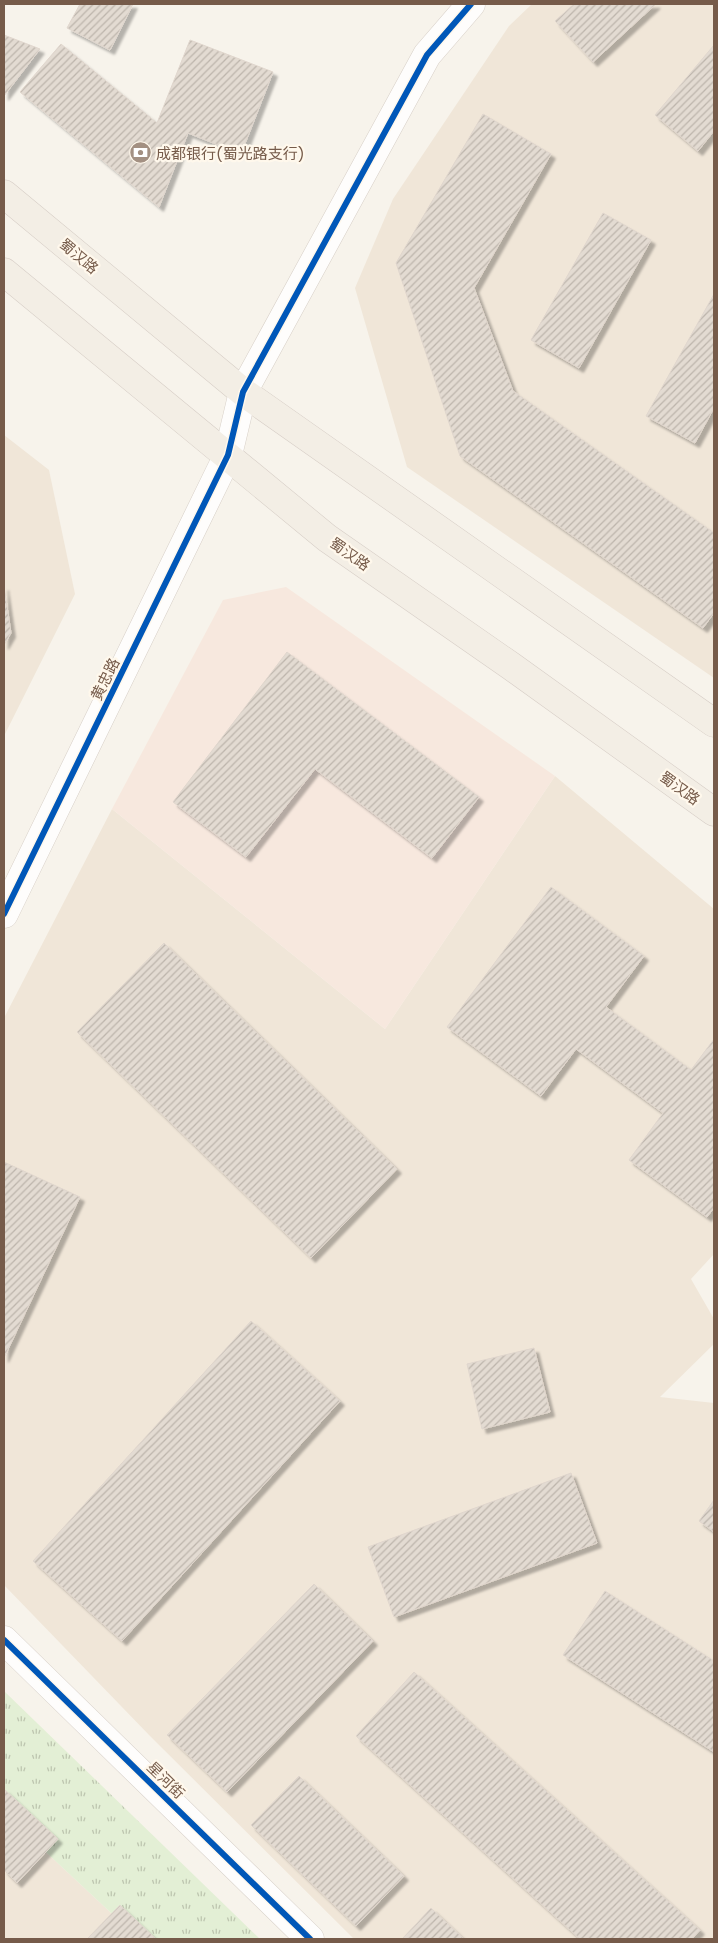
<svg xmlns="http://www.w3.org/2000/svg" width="718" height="1943" font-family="Poppins,'Noto Sans SC',sans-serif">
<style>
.residential{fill:#f0e6d8}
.commercial{fill:#f7e8de}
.park{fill:url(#park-tufts)}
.building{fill:url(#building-hatch);stroke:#e0d6cd;filter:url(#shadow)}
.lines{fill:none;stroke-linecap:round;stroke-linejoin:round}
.street-casing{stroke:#d6cfc8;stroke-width:29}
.secondary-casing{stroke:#d7cfc7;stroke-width:29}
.primary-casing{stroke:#d6cdc6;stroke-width:29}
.street{stroke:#fefdfc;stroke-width:28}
.secondary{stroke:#fefdfc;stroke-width:28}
.primary{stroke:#f3eee5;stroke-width:28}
.cycleway-casing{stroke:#fff8ec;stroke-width:9}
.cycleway{stroke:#0057b8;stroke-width:6}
.labels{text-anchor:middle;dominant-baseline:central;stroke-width:4.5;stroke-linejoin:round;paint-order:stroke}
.poi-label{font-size:15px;fill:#765b4a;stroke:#fff8ec;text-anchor:start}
.street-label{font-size:15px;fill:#765b4a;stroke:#fff8ec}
</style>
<defs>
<pattern id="park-tufts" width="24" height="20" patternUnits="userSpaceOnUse" patternTransform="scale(1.25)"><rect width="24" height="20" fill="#e3efd5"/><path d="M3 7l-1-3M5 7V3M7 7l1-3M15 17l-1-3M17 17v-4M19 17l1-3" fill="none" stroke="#bdc5af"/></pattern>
<pattern id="building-hatch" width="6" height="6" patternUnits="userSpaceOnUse" patternTransform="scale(1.25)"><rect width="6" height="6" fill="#e3dbd2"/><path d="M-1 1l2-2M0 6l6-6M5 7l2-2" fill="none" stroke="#bdb5ac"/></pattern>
<filter id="shadow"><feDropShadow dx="4.5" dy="4.5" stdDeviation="1" flood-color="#0004"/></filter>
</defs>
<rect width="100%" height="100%" fill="#f7f3eb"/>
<g class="residential">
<path d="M 532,4 L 714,4 L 714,678 L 407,467 L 355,288 L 393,199 L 509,26 Z"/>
<path d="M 4,435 L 49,470 L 75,594 L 4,736 Z"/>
<path d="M 555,776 L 714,909 L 714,1254 L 691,1279 L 714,1319 L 714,1344 L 660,1397 L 714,1403 L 714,1939 L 354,1939 L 150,1736 L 4,1585 L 4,1018 L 112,809 L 385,1029 Z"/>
<path d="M 4,1813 L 139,1939 L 4,1939 Z"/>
</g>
<path class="commercial" d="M 286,587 L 555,776 L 385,1029 L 112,809 L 223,600 Z"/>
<path class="park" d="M 4,1691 L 260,1939 L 139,1939 L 4,1813 Z"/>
<g class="building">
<path d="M 80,4 L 133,4 L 110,50 L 67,28 Z"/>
<path d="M 574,4 L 656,4 L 593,62 L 555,21 Z"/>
<path d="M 4,35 L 40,49 L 4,96 Z"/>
<path d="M 190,40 L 273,72 L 241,154 L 188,133 L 159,207 L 20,92 L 61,44 L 157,123 Z"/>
<path d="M 714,45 L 714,131 L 698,151 L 655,115 Z"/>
<path d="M 483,114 L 551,154 L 474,288 L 513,391 L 714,533 L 714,613 L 703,628 L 460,456 L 396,263 Z"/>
<path d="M 603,213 L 651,240 L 579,368 L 531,340 Z"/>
<path d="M 714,294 L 714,408 L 695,443 L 646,416 Z"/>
<path d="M 4,586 L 11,633 L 4,645 Z"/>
<path d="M 287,652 L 479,797 L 432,858 L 315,769 L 246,857 L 173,802 Z"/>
<path d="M 551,887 L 644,956 L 606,1007 L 691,1070 L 714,1039 L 714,1208 L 707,1217 L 629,1160 L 663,1113 L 576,1049 L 541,1096 L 447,1027 Z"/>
<path d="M 164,943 L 397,1169 L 311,1258 L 77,1032 Z"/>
<path d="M 4,1162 L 80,1197 L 4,1358 Z"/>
<path d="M 251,1321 L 340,1401 L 122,1641 L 33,1561 Z"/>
<path d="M 534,1348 L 550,1412 L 482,1429 L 467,1364 Z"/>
<path d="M 571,1473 L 597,1543 L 394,1617 L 368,1547 Z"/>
<path d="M 714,1500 L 714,1532 L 699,1521 Z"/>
<path d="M 314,1584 L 373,1641 L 227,1792 L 167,1735 Z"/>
<path d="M 605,1591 L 714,1661 L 714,1752 L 563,1655 Z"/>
<path d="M 414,1672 L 700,1930 L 692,1939 L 580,1939 L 356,1736 Z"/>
<path d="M 299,1776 L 404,1876 L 356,1926 L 251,1825 Z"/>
<path d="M 4,1789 L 58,1839 L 17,1883 L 4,1870 Z"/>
<path d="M 120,1905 L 156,1939 L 87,1939 Z"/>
<path d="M 431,1908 L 464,1939 L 402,1939 Z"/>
</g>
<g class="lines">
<defs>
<path id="street" d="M 4,1640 L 310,1939"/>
<path id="secondary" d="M 4,914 L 228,455 L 243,392 L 427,55 L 471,4"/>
<g id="primary">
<path d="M 4,194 L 243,392 L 714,723"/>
<path d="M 4,272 L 327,538 L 511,666 L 714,812"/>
</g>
</defs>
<use href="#street" class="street-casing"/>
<use href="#secondary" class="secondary-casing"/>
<use href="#primary" class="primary-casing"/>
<use href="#street" class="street"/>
<use href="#secondary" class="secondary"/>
<use href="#primary" class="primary"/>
<defs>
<g id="cycleway">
<path d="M 4,914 L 228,455 L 243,392 L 427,55 L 471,4"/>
<path d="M 4,1640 L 310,1939"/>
</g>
</defs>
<use href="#cycleway" class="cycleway-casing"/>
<use href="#cycleway" class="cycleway"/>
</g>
<defs>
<symbol id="bank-disc" viewBox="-11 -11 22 22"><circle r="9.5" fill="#a39082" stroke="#fff8ec"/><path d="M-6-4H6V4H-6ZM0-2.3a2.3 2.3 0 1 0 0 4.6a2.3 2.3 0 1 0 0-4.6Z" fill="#fff"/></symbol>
</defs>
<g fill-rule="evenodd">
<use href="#bank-disc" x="128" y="140" width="25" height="25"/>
</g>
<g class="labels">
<g class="poi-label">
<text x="156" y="153">成都银行(蜀光路支行)</text>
</g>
<g class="street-label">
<text transform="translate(79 256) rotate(40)">蜀汉路</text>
<text transform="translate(350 554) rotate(35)">蜀汉路</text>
<text transform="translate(105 679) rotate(-64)">黄忠路</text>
<text transform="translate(680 788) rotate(36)">蜀汉路</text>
<text transform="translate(166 1780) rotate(44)">星河街</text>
</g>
</g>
<rect width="718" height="1943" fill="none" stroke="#765b4a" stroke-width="10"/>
</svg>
